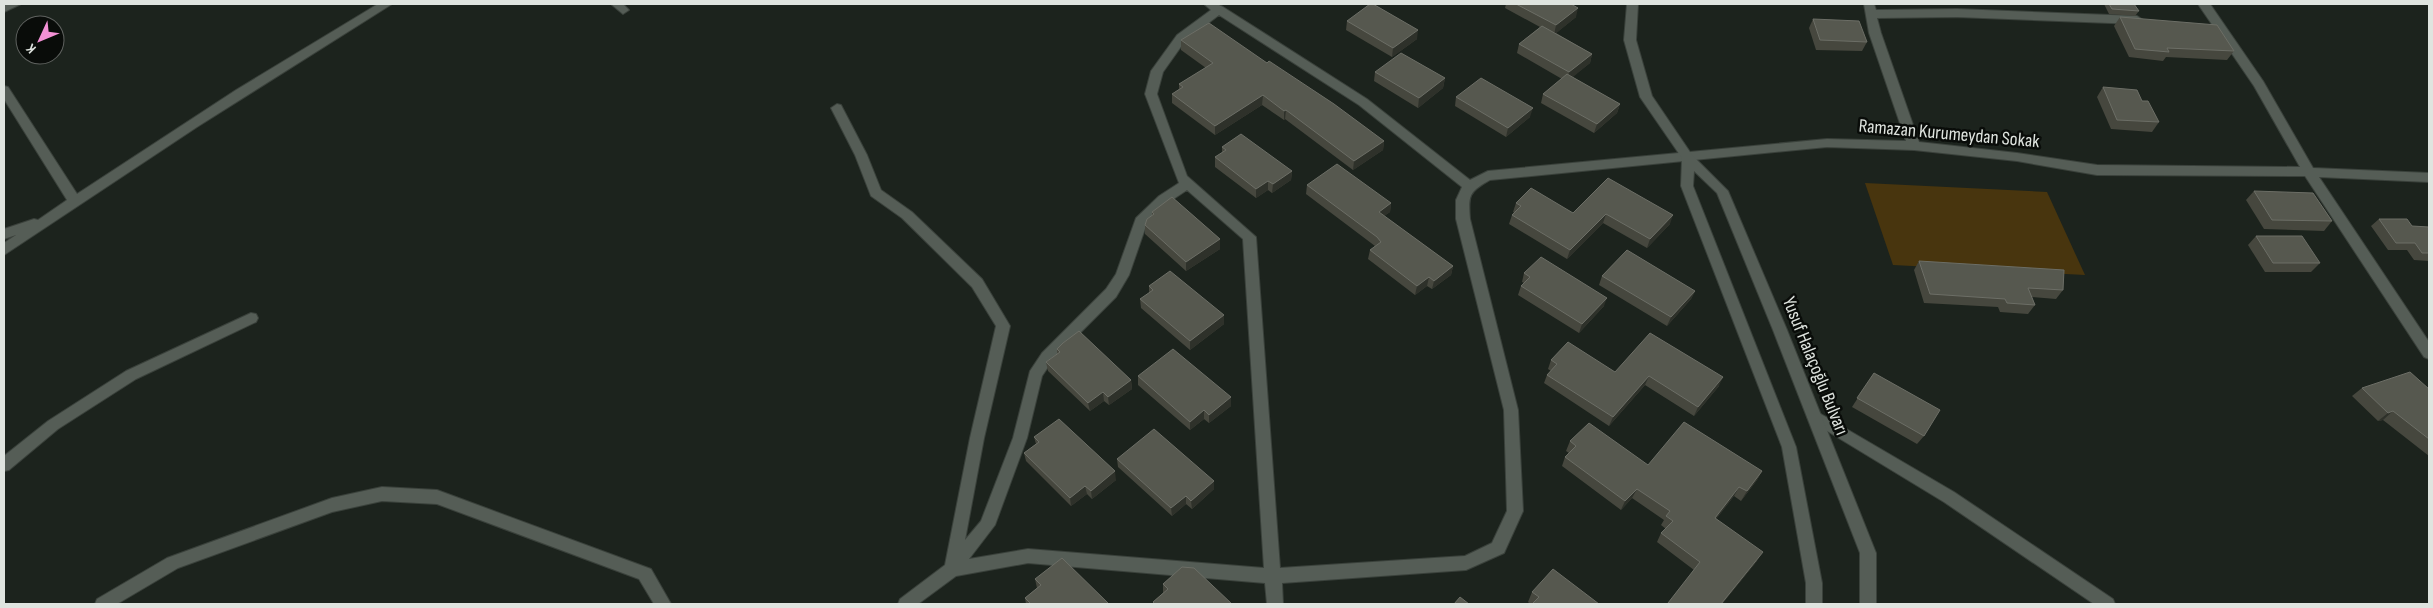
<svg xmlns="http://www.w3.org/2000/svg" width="2433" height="608" font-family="'Sofia Sans Condensed',sans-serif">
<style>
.green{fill:#48350e}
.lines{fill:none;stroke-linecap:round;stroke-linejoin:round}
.minor-casing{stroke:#3a413b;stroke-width:2}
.tertiary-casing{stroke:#3a413b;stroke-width:2}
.minor{fill:#555d56;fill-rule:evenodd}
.tertiary{fill:#555d56;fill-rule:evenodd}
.wall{fill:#46473e}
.shaded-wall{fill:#2e312a}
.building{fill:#56584f;stroke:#6c6e66}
.labels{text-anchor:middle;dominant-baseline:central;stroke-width:5;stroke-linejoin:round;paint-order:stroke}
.street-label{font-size:19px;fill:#dfe4df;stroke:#090c09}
</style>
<rect width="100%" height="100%" fill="#1c231d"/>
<path class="green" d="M 1865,183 L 2047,192 L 2085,275 L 1893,265 Z"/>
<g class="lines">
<defs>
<g id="minor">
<path d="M 4,4 L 21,4 L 4,12 Z"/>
<path d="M 378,4 L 392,4 L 197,127 L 4,255 L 4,243 L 16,235 L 4,239 L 4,229 L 34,219 L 38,220 L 67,200 L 4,99 L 4,86 L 8,87 L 77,194 L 236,90 Z"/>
<path d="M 611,4 L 623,4 L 629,10 L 623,14 Z"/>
<path d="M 1204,4 L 1217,4 L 1223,7 L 1367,99 L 1470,180 L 1488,171 L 1827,139 L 1906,141 L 1869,33 L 1864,4 L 1874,4 L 1876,10 L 1957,9 L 2137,16 L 2143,20 L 2137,24 L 1957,17 L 1877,18 L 1881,33 L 1919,142 L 2017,153 L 2097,165 L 2300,167 L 2254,86 L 2198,4 L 2210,4 L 2263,81 L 2313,168 L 2429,173 L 2429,182 L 2319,177 L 2429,342 L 2429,359 L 2424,357 L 2305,176 L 2097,175 L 2017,161 L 1914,150 L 1827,147 L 1490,180 C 1469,192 1468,195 1470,219 L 1518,410 L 1523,511 L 1504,553 L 1466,570 L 1282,583 L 1283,604 L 1267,604 L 1265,583 L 1028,563 L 956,576 L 918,604 L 898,604 L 900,599 L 945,565 L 970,438 L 996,326 L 972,287 L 902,218 L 871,196 L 855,155 L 831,108 L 837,104 L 841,105 L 867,155 L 881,190 L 912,212 L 982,279 L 1010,326 L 984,438 L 965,540 L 981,521 L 1013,438 L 1030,371 L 1042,353 L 1106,289 L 1116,274 L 1136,218 L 1159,196 L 1179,183 L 1145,94 L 1151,71 L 1177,35 L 1211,10 ZM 1219,15 L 1359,105 L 1462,187 L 1456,200 L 1456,219 L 1504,410 L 1507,511 L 1492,543 L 1465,556 L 1280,568 L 1256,237 L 1187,176 L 1157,94 L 1163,72 L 1185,41 ZM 1187,190 L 1243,239 L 1264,568 L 1028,549 L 969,559 L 995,525 L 1027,438 L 1042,376 L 1052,361 L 1116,297 L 1129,275 L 1147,223 L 1169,202 Z"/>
<path d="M 251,313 L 256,314 L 258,318 L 256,322 L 136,379 L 58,429 L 9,470 L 4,471 L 4,456 L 48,421 L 126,371 Z"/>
<path d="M 1814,410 L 1954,492 L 2113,599 L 2115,604 L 2094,604 L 1944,502 L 1809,420 L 1807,416 L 1809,412 Z"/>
<path d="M 382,487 L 437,490 L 651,569 L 671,604 L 654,604 L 639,579 L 437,504 L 382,501 L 332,512 L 178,568 L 117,604 L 95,604 L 97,599 L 167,558 L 332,498 Z"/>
</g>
<path id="tertiary" d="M 1627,4 L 1638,4 L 1636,40 L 1652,96 L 1692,155 L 1728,191 L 1787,330 L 1876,553 L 1876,604 L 1860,604 L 1860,553 L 1773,330 L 1717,193 L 1694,171 L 1693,186 L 1796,447 L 1822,583 L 1822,604 L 1806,604 L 1806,583 L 1782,447 L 1681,186 L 1682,158 L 1640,97 L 1624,40 Z"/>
</defs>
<use href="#minor" class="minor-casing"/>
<use href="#tertiary" class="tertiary-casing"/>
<use href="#minor" class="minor"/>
<use href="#tertiary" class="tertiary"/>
</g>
<g class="wall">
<path d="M 1506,4 L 1571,4 L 1576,17 L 1556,33 L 1592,54 L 1590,63 L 1572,77 L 1620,104 L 1617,113 L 1594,133 L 1541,103 L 1543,94 L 1562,79 L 1517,53 L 1519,44 L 1540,27 L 1505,8 Z"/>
<path d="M 2104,4 L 2134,4 L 2139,11 L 2135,16 L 2109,14 Z"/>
<path d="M 2120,17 L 2234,51 L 2227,60 L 2166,57 L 2163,61 L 2129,57 L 2114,26 Z"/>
<path d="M 1813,19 L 1867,42 L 1862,51 L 1816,50 L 1809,28 Z"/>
<path d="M 1347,21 L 1417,39 L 1392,57 L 1346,30 Z"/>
<path d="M 1181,40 L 1267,63 L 1384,141 L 1383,150 L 1353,170 L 1285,119 L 1284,120 L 1262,105 L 1215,135 L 1172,103 L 1172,94 L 1179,89 L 1179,84 L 1206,68 L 1181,50 Z"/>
<path d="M 1375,72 L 1445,78 L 1443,88 L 1418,108 L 1374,81 Z"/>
<path d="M 2103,87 L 2142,101 L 2159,122 L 2152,132 L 2111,129 L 2097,97 Z"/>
<path d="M 1456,97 L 1530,117 L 1506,137 L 1455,106 Z"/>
<path d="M 1222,147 L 1292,171 L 1291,180 L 1272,193 L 1268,190 L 1256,198 L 1215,167 L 1215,157 L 1222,153 Z"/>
<path d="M 1608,178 L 1670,224 L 1647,248 L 1603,223 L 1567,259 L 1509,224 L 1512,215 L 1514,212 L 1513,212 L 1516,203 L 1573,213 Z"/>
<path d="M 1307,185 L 1391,203 L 1390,212 L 1384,216 L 1453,266 L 1451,275 L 1432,289 L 1427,286 L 1415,295 L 1368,259 L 1370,250 L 1375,246 L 1306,194 Z"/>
<path d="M 2254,191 L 2332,221 L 2324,231 L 2264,229 L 2246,200 Z"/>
<path d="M 1152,212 L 1220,239 L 1220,249 L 1186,271 L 1145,234 L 1145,225 L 1152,216 Z"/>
<path d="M 2379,219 L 2412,226 L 2429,227 L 2429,261 L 2414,260 L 2407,250 L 2388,250 L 2371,226 Z"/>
<path d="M 2256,236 L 2320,263 L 2311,272 L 2265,272 L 2248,245 Z"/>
<path d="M 1919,261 L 2063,290 L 2056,299 L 2032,297 L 2035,305 L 2028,314 L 2000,312 L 1998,307 L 1924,303 L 1914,270 Z"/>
<path d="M 1524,273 L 1604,306 L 1579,333 L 1518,295 L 1521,286 L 1524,283 L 1522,282 Z"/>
<path d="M 1602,276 L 1695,291 L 1691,299 L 1667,326 L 1599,285 Z"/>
<path d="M 1149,286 L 1224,324 L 1190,350 L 1141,308 L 1140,299 L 1149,293 Z"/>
<path d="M 1057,349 L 1131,380 L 1132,389 L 1109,405 L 1104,401 L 1090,411 L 1048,371 L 1046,362 L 1057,354 Z"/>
<path d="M 1551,360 L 1615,372 L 1719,386 L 1694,416 L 1645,385 L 1609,426 L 1544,383 L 1547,375 L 1551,371 L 1548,369 Z"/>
<path d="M 1874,373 L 1924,436 L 1917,444 L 1852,407 Z"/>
<path d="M 1138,376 L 1231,406 L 1209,423 L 1204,419 L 1190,430 L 1138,385 Z"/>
<path d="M 2362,388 L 2429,389 L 2429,456 L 2383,420 L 2378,421 L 2352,396 Z"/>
<path d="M 1034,437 L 1116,480 L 1092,499 L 1087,494 L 1071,506 L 1026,461 L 1024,453 L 1036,444 Z"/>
<path d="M 1570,441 L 1648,465 L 1762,471 L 1757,480 L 1741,501 L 1734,496 L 1716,519 L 1757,561 L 1722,604 L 1668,604 L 1694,570 L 1657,542 L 1661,533 L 1666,529 L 1661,525 L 1664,520 L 1632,498 L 1621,510 L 1562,466 L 1565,457 L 1569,453 L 1566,451 Z"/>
<path d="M 1117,459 L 1214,489 L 1192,509 L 1186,504 L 1172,516 L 1118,467 Z"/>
<path d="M 1035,579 L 1109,604 L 1026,604 L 1025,598 L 1037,588 Z"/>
<path d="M 1163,584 L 1232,604 L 1153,604 L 1153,602 L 1163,593 Z"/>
<path d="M 1532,592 L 1599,604 L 1530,604 L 1528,602 Z"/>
</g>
<g class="shaded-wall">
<path d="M 1578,8 L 1576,17 L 1554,35 L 1556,25 Z"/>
<path d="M 1418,30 L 1417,39 L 1392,57 L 1393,48 Z"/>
<path d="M 1592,54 L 1590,63 L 1567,82 L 1569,72 Z"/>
<path d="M 1445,78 L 1443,88 L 1418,108 L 1419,98 Z"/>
<path d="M 1263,95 L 1262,105 L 1215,135 L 1215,126 Z"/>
<path d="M 1620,104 L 1617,113 L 1594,133 L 1597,124 Z"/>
<path d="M 1533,108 L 1530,117 L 1506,137 L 1508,128 Z"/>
<path d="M 1286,110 L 1285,119 L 1284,120 L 1284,111 Z"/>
<path d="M 1384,141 L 1383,150 L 1353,170 L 1354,161 Z"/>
<path d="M 1292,171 L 1291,180 L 1272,193 L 1273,184 Z"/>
<path d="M 1268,181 L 1268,190 L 1256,198 L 1256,189 Z"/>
<path d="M 1391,203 L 1390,212 L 1377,221 L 1379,212 Z"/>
<path d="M 1606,214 L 1603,223 L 1567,259 L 1570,250 Z"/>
<path d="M 1673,215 L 1670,224 L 1647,248 L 1650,239 Z"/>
<path d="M 1220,239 L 1220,249 L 1186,271 L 1186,262 Z"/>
<path d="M 1453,266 L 1451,275 L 1432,289 L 1434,281 Z"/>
<path d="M 1429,277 L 1427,286 L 1415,295 L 1417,286 Z"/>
<path d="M 1695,291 L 1691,299 L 1667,326 L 1671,317 Z"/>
<path d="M 1607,298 L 1604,306 L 1579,333 L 1582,324 Z"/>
<path d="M 1224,315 L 1224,324 L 1190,350 L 1190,341 Z"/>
<path d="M 1649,376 L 1645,385 L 1609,426 L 1613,417 Z"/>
<path d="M 1723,377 L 1719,386 L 1694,416 L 1698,407 Z"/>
<path d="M 1131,380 L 1132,389 L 1109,405 L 1108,397 Z"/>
<path d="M 1103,392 L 1104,401 L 1090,411 L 1088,403 Z"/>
<path d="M 1231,397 L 1231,406 L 1209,423 L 1209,415 Z"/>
<path d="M 1204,410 L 1204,419 L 1190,430 L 1190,422 Z"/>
<path d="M 2393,411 L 2383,420 L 2378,421 L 2388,413 Z"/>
<path d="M 1115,471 L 1116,480 L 1092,499 L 1091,491 Z"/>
<path d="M 1762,471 L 1757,480 L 1741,501 L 1747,491 Z"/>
<path d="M 1214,481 L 1214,489 L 1192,509 L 1191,501 Z"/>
<path d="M 1085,486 L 1087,494 L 1071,506 L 1070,498 Z"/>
<path d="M 1739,487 L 1734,496 L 1710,527 L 1715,518 Z"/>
<path d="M 1637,489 L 1632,498 L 1621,510 L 1625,501 Z"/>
<path d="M 1186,496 L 1186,504 L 1172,516 L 1171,508 Z"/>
<path d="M 1763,552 L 1757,561 L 1722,604 L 1721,604 Z"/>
</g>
<g class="building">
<path d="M 1370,4 L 1373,4 L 1418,30 L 1393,48 L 1347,21 Z"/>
<path d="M 1516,4 L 1571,4 L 1578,8 L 1556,25 Z"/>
<path d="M 2109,4 L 2134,4 L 2139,11 L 2112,9 Z"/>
<path d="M 2120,17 L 2217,25 L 2234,51 L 2167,48 L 2169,52 L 2135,49 Z"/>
<path d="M 1813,19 L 1859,21 L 1867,42 L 1820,40 Z"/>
<path d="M 1209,23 L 1267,63 L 1269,61 L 1334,104 L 1384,141 L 1354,161 L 1286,110 L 1284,111 L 1263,95 L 1215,126 L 1172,94 L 1183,87 L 1179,84 L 1213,63 L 1181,40 Z"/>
<path d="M 1542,26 L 1592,54 L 1569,72 L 1519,44 Z"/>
<path d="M 1401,53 L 1445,78 L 1419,98 L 1375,72 Z"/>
<path d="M 1567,74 L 1620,104 L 1597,124 L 1543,94 Z"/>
<path d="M 1481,78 L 1533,108 L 1508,128 L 1456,97 Z"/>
<path d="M 2103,87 L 2137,90 L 2142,101 L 2148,101 L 2159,122 L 2117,120 Z"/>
<path d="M 1241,134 L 1292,171 L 1273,184 L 1268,181 L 1256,189 L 1215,157 L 1226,150 L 1222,147 Z"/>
<path d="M 1337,164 L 1391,203 L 1379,212 L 1453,266 L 1434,281 L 1429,277 L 1417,286 L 1370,250 L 1381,242 L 1377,237 L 1307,185 Z"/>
<path d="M 1608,178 L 1673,215 L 1650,239 L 1606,214 L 1570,250 L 1512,215 L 1521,206 L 1516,203 L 1531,188 L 1573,213 Z"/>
<path d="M 2254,191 L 2313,193 L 2332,221 L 2272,220 Z"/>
<path d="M 1172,197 L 1220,239 L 1186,262 L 1145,225 L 1147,219 L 1154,214 L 1152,212 Z"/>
<path d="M 2379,219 L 2407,219 L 2412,226 L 2429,227 L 2429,253 L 2422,253 L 2415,243 L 2396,243 Z"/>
<path d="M 2256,236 L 2302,236 L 2320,263 L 2273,263 Z"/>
<path d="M 1627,250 L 1695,291 L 1671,317 L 1602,276 Z"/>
<path d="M 1541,257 L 1607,298 L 1582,324 L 1521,286 L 1530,277 L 1524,273 Z"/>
<path d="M 1919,261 L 2064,270 L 2063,290 L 2028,288 L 2035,305 L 2007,303 L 2005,299 L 1930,294 Z"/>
<path d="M 1170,271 L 1224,315 L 1190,341 L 1140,299 L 1153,290 L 1149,286 Z"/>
<path d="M 1079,331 L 1131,380 L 1108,397 L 1103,392 L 1088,403 L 1046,362 L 1060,352 L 1057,349 L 1063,343 Z"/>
<path d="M 1650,333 L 1723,377 L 1698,407 L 1649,376 L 1613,417 L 1547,375 L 1557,364 L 1551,360 L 1568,342 L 1615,372 Z"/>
<path d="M 1173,349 L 1231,397 L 1209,415 L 1204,410 L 1190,422 L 1138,376 Z"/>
<path d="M 2410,372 L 2429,389 L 2429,439 L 2393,411 L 2388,413 L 2362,388 Z"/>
<path d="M 1874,373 L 1940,410 L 1924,436 L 1857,398 Z"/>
<path d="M 1059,419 L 1115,471 L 1091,491 L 1085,486 L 1070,498 L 1024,453 L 1039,442 L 1034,437 Z"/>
<path d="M 1684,422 L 1762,471 L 1747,491 L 1739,487 L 1715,518 L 1763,552 L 1721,604 L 1722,604 L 1670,604 L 1668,603 L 1700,562 L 1661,533 L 1673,521 L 1666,516 L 1670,511 L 1637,489 L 1625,501 L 1565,457 L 1576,446 L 1570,441 L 1589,423 L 1648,465 Z"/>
<path d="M 1154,429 L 1214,481 L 1191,501 L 1186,496 L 1171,508 L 1117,459 Z"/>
<path d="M 1062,558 L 1109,604 L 1031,604 L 1025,598 L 1041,585 L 1035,579 Z"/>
<path d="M 1182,567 L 1194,568 L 1232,604 L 1155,604 L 1153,602 L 1168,589 L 1163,584 Z"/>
<path d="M 1553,569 L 1599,604 L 1532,604 L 1539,597 L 1532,592 Z"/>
<path d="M 1460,597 L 1469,604 L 1454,604 Z"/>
</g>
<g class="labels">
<g class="street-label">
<text transform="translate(1949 134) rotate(5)">Ramazan Kurumeydan Sokak</text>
<text transform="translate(1815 366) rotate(68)">Yusuf Halaçoğlu Bulvarı</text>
</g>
</g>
<rect width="2433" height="608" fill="none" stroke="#dfe4df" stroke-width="10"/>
<g transform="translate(40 40) rotate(226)"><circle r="24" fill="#090c09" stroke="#5f625f"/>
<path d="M0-4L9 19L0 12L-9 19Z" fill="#f391d5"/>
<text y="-8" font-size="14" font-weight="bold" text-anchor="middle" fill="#dfe4df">K</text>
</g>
</svg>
